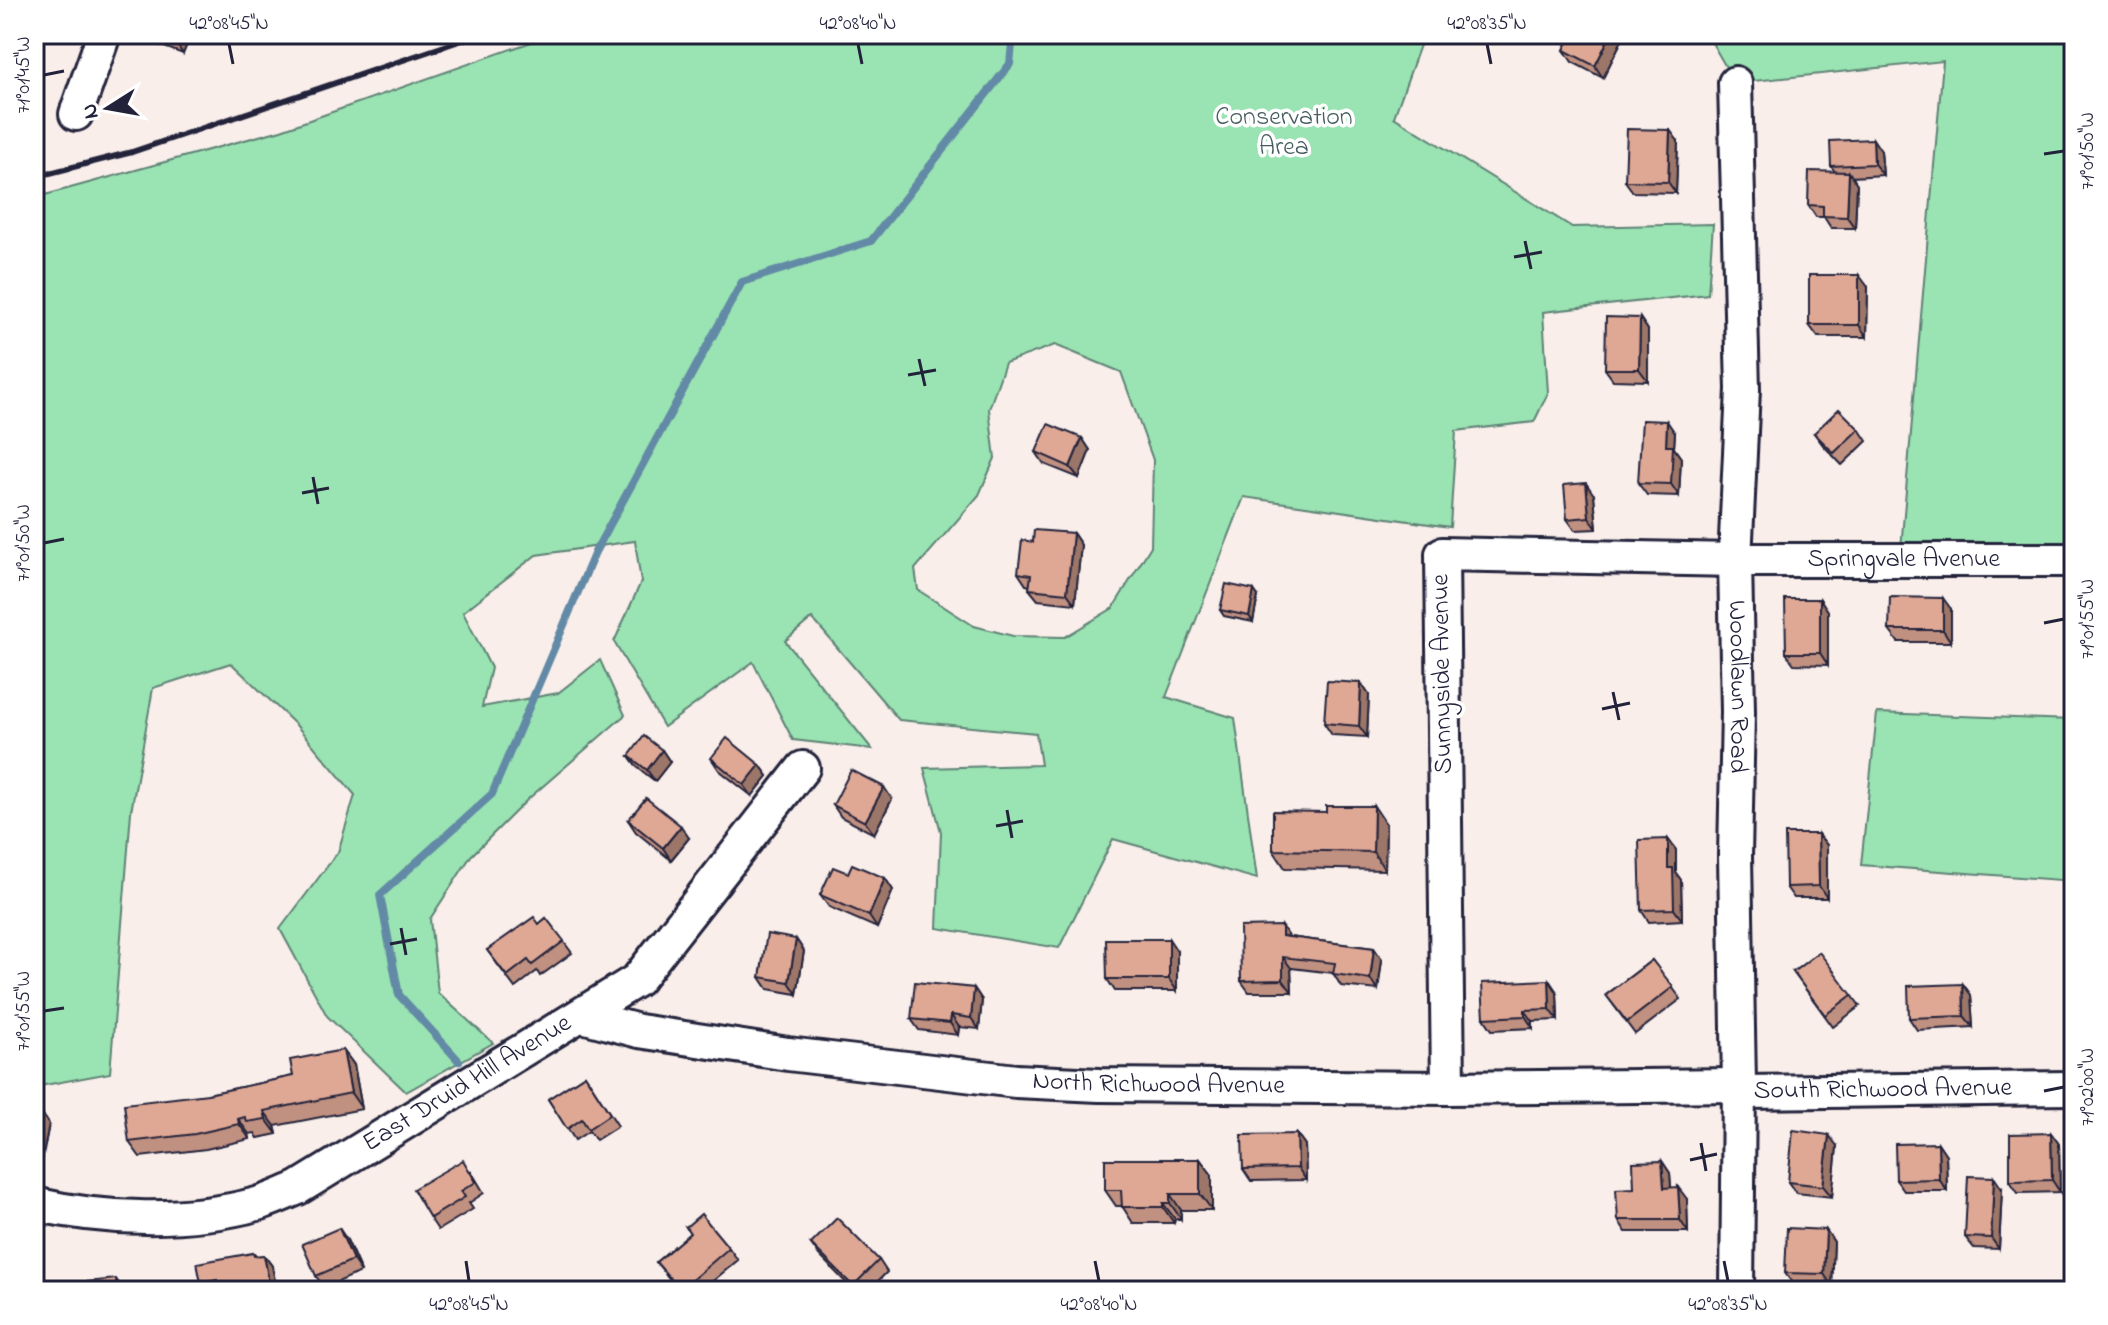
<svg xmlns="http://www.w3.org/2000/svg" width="2108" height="1325" font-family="'Indie Flower',sans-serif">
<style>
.green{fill:#9ae3b2;stroke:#5e8276;stroke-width:2;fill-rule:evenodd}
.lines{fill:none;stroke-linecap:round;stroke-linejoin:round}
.stream{stroke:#628aa6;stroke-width:8}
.minor-casing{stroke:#22223b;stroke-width:38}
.minor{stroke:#fff;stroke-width:32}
.rail{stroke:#22223b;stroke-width:6}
.wall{fill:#c09080;stroke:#22223b;stroke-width:2}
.shaded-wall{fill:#9c7668;stroke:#22223b;stroke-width:2}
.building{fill:#dfa895;stroke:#22223b;stroke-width:2}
.ticks{fill:none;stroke:#22223b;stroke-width:3}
.labels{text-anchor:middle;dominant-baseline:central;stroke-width:7;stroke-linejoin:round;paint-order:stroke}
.park-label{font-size:26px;fill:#465c5f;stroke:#fff}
.street-label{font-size:26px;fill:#22223b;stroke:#fff}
.neatline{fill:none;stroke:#22223b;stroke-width:3}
.ticks-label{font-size:20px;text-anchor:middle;fill:#22223b}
</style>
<rect width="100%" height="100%" fill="#f9eeea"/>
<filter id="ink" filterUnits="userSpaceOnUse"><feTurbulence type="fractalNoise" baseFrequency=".0125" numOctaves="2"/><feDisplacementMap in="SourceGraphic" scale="16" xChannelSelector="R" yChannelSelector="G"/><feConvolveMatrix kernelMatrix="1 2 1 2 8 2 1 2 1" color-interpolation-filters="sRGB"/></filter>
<g filter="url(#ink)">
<g class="green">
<path d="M 554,34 L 1424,34 L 1394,117 L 1572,227 L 1713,224 L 1708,294 L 1543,312 L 1548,393 L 1534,422 L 1456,431 L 1450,527 L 1244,497 L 1166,697 L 1235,718 L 1257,879 L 1113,839 L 1059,948 L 937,928 L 941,832 L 924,768 L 1041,765 L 1036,733 L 899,720 L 812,618 L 785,641 L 872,749 L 793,740 L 753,662 L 664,727 L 614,642 L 641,582 L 635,541 L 536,555 L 463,612 L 491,668 L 482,707 L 558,693 L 600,660 L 625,715 L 527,800 L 471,856 L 430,919 L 438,993 L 493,1043 L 406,1092 L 327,1016 L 280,929 L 338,852 L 355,795 L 296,725 L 231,663 L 153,688 L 131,812 L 110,1073 L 34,1087 L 34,198 L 281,130 ZM 1055,345 L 1121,372 L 1153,460 L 1151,546 L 1113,608 L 1065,637 L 1013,636 L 974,626 L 918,590 L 915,569 L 979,495 L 995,458 L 989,409 L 1005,363 Z"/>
<path d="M 1707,34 L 2074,34 L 2074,560 L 1900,560 L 1943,61 L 1735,83 Z"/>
<path d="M 1877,713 L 2074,720 L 2074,881 L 1861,865 Z"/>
</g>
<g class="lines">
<path class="stream" d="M 459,1061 L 399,995 L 380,895 L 492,794 L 595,552 L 742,282 L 871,241 L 1010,64 L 1013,34"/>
<defs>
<g id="minor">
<path id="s1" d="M 1735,83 L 1743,389 L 1735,560 L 1738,712 L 1735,856 L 1739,1085 L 1737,1291"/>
<path d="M 76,114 L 104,34"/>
<path id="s2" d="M 582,1016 L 639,1031 L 788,1054 L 1016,1081 L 1099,1085 L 1448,1088 L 1739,1085"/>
<path id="s3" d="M 1448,1088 L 1442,554 L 1735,560 L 2074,560"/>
<path id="s4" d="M 1739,1092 L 2074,1088"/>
<path id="s5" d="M 34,1204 C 104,1220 187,1223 257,1204 C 271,1200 285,1193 298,1188 L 637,980 L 803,768"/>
</g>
</defs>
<use href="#minor" class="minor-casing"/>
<use href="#minor" class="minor"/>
<path class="rail" d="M 34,177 L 132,152 L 480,34"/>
</g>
<g class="wall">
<path d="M 149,34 L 191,34 L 183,54 L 156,44 Z"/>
<path d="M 1572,34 L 1625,34 L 1603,78 L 1572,62 L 1564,50 Z"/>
<path d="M 1678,141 L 1676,193 L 1633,192 L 1625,181 Z"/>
<path d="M 1881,151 L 1883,175 L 1852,177 L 1857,184 L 1855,228 L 1831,228 L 1824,217 L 1816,217 L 1808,205 L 1835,172 L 1831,166 Z"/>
<path d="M 1868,287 L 1867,337 L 1818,337 L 1809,325 Z"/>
<path d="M 1640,318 L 1648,330 L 1648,381 L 1613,380 L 1605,369 Z"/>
<path d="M 1859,429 L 1867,441 L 1842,465 L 1823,445 L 1814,433 Z"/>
<path d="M 1675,433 L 1674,448 L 1681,458 L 1679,496 L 1647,495 L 1638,483 Z"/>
<path d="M 1082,438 L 1090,450 L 1079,478 L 1044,464 L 1036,452 Z"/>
<path d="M 1594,495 L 1597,529 L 1575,530 L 1567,519 Z"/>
<path d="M 1073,533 L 1081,545 L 1075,604 L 1038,600 L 1029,589 L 1030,586 L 1026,585 L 1018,573 L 1033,542 Z"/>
<path d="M 1258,596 L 1253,622 L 1224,616 L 1220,610 Z"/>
<path d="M 1820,599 L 1828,611 L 1828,665 L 1794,664 L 1786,653 Z"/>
<path d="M 1951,609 L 1951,642 L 1898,642 L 1889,630 Z"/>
<path d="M 2074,623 L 2074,694 L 2073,692 L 2073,669 L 2066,659 Z"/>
<path d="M 1361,683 L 1369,695 L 1367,737 L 1332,735 L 1324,723 Z"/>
<path d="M 662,750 L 670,762 L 655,781 L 637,767 L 629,756 Z"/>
<path d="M 711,758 L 760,765 L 768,776 L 752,796 L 719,770 Z"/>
<path d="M 892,799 L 874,834 L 841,817 L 833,805 Z"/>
<path d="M 628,820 L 689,838 L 671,860 L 636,832 Z"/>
<path d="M 1386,824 L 1385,870 L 1285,868 L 1273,850 Z"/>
<path d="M 1818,834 L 1827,845 L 1827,898 L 1794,898 L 1786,887 Z"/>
<path d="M 1668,839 L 1676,850 L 1676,873 L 1681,880 L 1682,920 L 1649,922 L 1641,910 Z"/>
<path d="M 848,873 L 885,878 L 893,890 L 877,928 L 829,907 L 820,895 Z"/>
<path d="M 546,918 L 572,953 L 540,976 L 537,971 L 515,988 L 487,950 L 539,924 Z"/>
<path d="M 1289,937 L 1374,948 L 1382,960 L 1378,990 L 1341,986 L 1333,973 L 1291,968 L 1292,992 L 1249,992 L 1241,981 Z"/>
<path d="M 796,939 L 804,951 L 797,994 L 768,989 L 760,977 Z"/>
<path d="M 1177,951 L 1177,991 L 1115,991 L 1107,979 Z"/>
<path d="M 1652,960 L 1681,999 L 1635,1034 L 1606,995 Z"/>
<path d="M 1793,972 L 1852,995 L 1860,1006 L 1833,1027 Z"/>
<path d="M 1963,984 L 1971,995 L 1973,1027 L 1917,1030 L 1909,1018 Z"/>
<path d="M 974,988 L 982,1000 L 979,1029 L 959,1027 L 958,1035 L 919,1030 L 911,1019 Z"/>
<path d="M 1557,992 L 1558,1020 L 1533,1021 L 1533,1028 L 1492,1030 L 1484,1018 Z"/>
<path d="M 343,1050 L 354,1065 L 362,1109 L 275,1126 L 277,1134 L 258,1138 L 255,1133 L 249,1134 L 250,1139 L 206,1149 L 140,1157 L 129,1142 L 208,1094 L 293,1076 Z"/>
<path d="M 585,1075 L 618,1126 L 596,1140 L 589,1131 L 575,1140 L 548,1099 Z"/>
<path d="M 34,1110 L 41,1112 L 49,1124 L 42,1160 L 34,1159 Z"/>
<path d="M 2051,1133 L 2059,1144 L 2060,1192 L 2018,1193 L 2010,1181 Z"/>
<path d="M 1297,1134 L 1305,1145 L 1306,1180 L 1251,1181 L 1243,1169 Z"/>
<path d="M 1938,1143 L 1946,1155 L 1947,1191 L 1904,1191 L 1896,1180 Z"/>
<path d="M 1837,1146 L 1832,1197 L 1796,1193 L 1788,1182 Z"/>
<path d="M 1200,1159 L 1212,1175 L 1212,1210 L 1181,1210 L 1181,1219 L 1175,1219 L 1174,1223 L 1133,1223 L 1122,1206 L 1116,1206 L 1105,1190 Z"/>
<path d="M 1662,1161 L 1670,1173 L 1671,1187 L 1687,1199 L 1688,1232 L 1626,1232 L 1618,1220 L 1634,1188 Z"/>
<path d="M 471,1171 L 484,1193 L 469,1203 L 473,1209 L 438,1230 L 430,1218 Z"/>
<path d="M 2002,1189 L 1999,1249 L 1974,1248 L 1965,1237 Z"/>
<path d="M 686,1227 L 729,1248 L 738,1260 L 701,1291 L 679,1291 L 656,1262 L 690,1233 Z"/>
<path d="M 1826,1230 L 1834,1242 L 1832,1286 L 1793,1284 L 1785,1273 Z"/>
<path d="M 347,1240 L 361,1272 L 324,1288 L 316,1276 Z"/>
<path d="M 811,1244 L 879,1260 L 887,1272 L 868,1291 L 854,1291 L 819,1255 Z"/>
<path d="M 253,1253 L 256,1256 L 264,1255 L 272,1266 L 277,1291 L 206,1291 L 201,1283 Z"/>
</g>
<g class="shaded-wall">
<path d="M 34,34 L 41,34 L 34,54 Z"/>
<path d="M 178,34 L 191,34 L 183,54 L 175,42 Z"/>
<path d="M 1611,34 L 1625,34 L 1603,78 L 1595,66 Z"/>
<path d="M 1670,130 L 1678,141 L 1676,193 L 1668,182 Z"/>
<path d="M 1873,139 L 1881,151 L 1883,175 L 1874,164 Z"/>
<path d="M 1849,172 L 1857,184 L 1855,228 L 1847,217 Z"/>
<path d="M 1859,275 L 1868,287 L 1867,337 L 1859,325 Z"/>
<path d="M 1640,318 L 1648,330 L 1648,381 L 1639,369 Z"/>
<path d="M 1667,421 L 1675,433 L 1674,448 L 1681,458 L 1679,496 L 1671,484 L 1666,446 Z"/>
<path d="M 1082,438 L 1090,450 L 1079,478 L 1070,467 Z"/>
<path d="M 1586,483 L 1594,495 L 1597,529 L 1589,517 Z"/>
<path d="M 1073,533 L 1081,545 L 1075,604 L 1067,593 Z"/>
<path d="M 1254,590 L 1258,596 L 1253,622 L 1249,616 Z"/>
<path d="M 1943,598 L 1951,609 L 1951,642 L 1943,630 Z"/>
<path d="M 1820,599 L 1828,611 L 1828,665 L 1820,653 Z"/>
<path d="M 1361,683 L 1369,695 L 1367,737 L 1359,726 Z"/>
<path d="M 662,750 L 670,762 L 655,781 L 647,770 Z"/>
<path d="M 760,765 L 768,776 L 752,796 L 744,785 Z"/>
<path d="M 884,787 L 892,799 L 874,834 L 865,822 Z"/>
<path d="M 1374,806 L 1386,824 L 1385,870 L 1373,852 Z"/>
<path d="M 681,826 L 689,838 L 671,860 L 663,848 Z"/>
<path d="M 1818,834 L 1827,845 L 1827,898 L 1819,886 Z"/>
<path d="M 1668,839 L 1676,850 L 1676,873 L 1681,880 L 1682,920 L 1674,909 L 1668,868 Z"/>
<path d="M 885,878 L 893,890 L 877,928 L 869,916 Z"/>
<path d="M 1282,926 L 1290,938 L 1282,936 Z"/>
<path d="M 796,939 L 804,951 L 797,994 L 789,982 Z"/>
<path d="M 1169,939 L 1177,951 L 1177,991 L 1169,979 Z"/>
<path d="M 1374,948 L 1382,960 L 1378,990 L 1370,979 Z"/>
<path d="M 1283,957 L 1291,968 L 1292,992 L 1283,980 Z"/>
<path d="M 1549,980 L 1557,992 L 1558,1020 L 1550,1009 Z"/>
<path d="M 1963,984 L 1971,995 L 1973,1027 L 1964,1016 Z"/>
<path d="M 974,988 L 982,1000 L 979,1029 L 971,1018 Z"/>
<path d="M 1525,1010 L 1533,1021 L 1533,1028 L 1525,1016 Z"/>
<path d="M 951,1015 L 959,1027 L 958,1035 L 950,1023 Z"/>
<path d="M 343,1050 L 354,1065 L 362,1109 L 351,1093 Z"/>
<path d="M 264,1111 L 275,1126 L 277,1134 L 266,1119 Z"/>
<path d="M 41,1112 L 49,1124 L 42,1160 L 34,1150 Z"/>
<path d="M 238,1119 L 249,1134 L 250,1139 L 239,1124 Z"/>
<path d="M 2051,1133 L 2059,1144 L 2060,1192 L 2052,1180 Z"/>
<path d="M 1297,1134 L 1305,1145 L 1306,1180 L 1298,1168 Z"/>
<path d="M 1829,1135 L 1837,1146 L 1832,1197 L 1823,1186 Z"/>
<path d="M 1938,1143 L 1946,1155 L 1947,1191 L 1939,1179 Z"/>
<path d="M 1200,1159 L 1212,1175 L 1212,1210 L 1200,1194 Z"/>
<path d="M 1662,1161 L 1670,1173 L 1672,1199 L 1664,1188 Z"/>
<path d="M 1994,1177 L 2002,1189 L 1999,1249 L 1991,1238 Z"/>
<path d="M 1678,1187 L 1687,1199 L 1688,1232 L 1680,1220 Z"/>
<path d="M 1170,1194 L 1181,1210 L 1181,1219 L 1170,1203 Z"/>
<path d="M 1163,1203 L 1175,1219 L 1174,1223 L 1163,1207 Z"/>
<path d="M 339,1228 L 347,1240 L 361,1272 L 353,1260 Z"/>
<path d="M 1826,1230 L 1834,1242 L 1832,1286 L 1824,1274 Z"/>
<path d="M 264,1255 L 272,1266 L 277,1291 L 275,1291 L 269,1283 Z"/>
<path d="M 116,1279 L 124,1291 L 117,1291 Z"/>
</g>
<g class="building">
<path d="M 153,34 L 178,34 L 175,42 Z"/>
<path d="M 1572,34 L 1611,34 L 1595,66 L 1564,50 Z"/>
<path d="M 1627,129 L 1670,130 L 1668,182 L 1625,181 Z"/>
<path d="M 1873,139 L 1874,164 L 1831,166 L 1830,141 Z"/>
<path d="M 1809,171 L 1849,172 L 1847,217 L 1823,216 L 1823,206 L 1808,205 Z"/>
<rect x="1809" y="275" width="50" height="50"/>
<path d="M 1606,317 L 1640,318 L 1639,369 L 1605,369 Z"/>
<path d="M 1839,409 L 1859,429 L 1834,453 L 1814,433 Z"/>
<path d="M 1642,420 L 1667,421 L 1666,446 L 1673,446 L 1671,484 L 1638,483 Z"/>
<path d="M 1048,424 L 1082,438 L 1070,467 L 1036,452 Z"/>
<path d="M 1586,483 L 1589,517 L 1567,519 L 1564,485 Z"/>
<path d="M 1034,530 L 1073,533 L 1067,593 L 1029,589 L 1031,575 L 1018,573 L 1022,540 L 1033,542 Z"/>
<path d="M 1226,584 L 1254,590 L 1249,616 L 1220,610 Z"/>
<path d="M 1890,597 L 1943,598 L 1943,630 L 1889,630 Z"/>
<path d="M 1785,599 L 1820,599 L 1820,653 L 1786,653 Z"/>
<path d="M 2066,623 L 2074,623 L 2074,692 L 2073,692 L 2073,659 L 2066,659 Z"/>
<path d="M 1327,681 L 1361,683 L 1359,726 L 1324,723 Z"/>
<path d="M 644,736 L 662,750 L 647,770 L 629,756 Z"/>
<path d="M 727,738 L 760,765 L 744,785 L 711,758 Z"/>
<path d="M 851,770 L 884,787 L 865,822 L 833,805 Z"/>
<path d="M 646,798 L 681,826 L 663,848 L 628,820 Z"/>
<path d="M 1326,806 L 1374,806 L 1373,852 L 1273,850 L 1273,811 L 1326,812 Z"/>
<path d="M 1785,834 L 1818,834 L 1819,886 L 1786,887 Z"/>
<path d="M 1668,839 L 1668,868 L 1673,868 L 1674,909 L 1641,910 L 1639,840 Z"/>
<path d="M 852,864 L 885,878 L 869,916 L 820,895 L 833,867 L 848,873 Z"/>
<path d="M 534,917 L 539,924 L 546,918 L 564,941 L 532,965 L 528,960 L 507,976 L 487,950 Z"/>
<path d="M 1282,926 L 1282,936 L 1374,948 L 1370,979 L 1333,974 L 1335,963 L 1283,957 L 1283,980 L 1241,981 L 1240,927 Z"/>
<path d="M 767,934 L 796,939 L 789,982 L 760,977 Z"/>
<path d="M 2074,938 L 2074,1002 L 2073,1002 L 2069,939 Z"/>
<path d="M 1106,939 L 1169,939 L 1169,979 L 1107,979 Z"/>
<path d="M 1819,952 L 1852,995 L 1825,1015 L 1793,972 Z"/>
<path d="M 1652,960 L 1673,987 L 1627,1022 L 1606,995 Z"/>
<path d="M 1549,980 L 1550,1009 L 1525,1010 L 1525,1016 L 1484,1018 L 1482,983 Z"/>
<path d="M 915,982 L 974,988 L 971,1018 L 951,1015 L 950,1023 L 911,1019 Z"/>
<path d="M 1963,984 L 1964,1016 L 1909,1018 L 1908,986 Z"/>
<path d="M 343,1050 L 351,1093 L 264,1111 L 266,1119 L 247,1122 L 245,1117 L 238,1119 L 239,1124 L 195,1134 L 129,1142 L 124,1104 L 208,1094 L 293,1076 L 290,1060 Z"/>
<path d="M 585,1075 L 610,1114 L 588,1129 L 582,1119 L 567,1129 L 548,1099 Z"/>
<path d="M 34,1110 L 41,1112 L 34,1146 Z"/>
<path d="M 1793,1130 L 1829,1135 L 1823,1186 L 1788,1182 Z"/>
<path d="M 2051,1133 L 2052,1180 L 2010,1181 L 2010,1134 Z"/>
<path d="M 1297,1134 L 1298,1168 L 1243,1169 L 1242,1135 Z"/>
<path d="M 1938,1143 L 1939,1179 L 1896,1180 L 1895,1144 Z"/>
<path d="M 1105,1159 L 1200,1159 L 1200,1194 L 1170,1194 L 1170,1203 L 1163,1203 L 1163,1207 L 1122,1207 L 1121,1190 L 1105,1190 Z"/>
<path d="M 463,1160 L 476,1182 L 461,1191 L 465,1197 L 430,1218 L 413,1189 Z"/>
<path d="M 1662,1161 L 1664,1188 L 1678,1187 L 1680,1220 L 1618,1220 L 1616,1189 L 1634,1188 L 1633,1162 Z"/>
<path d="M 1968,1176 L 1994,1177 L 1991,1238 L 1965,1237 Z"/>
<path d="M 701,1214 L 729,1248 L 680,1290 L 656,1262 L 690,1233 L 686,1227 Z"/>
<path d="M 837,1218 L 879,1260 L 853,1286 L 811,1244 Z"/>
<path d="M 339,1228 L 353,1260 L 316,1276 L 302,1244 Z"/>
<path d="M 1787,1228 L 1826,1230 L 1824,1274 L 1785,1273 Z"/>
<path d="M 253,1253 L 254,1256 L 264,1255 L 269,1283 L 258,1285 L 259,1289 L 248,1291 L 219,1291 L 217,1280 L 201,1283 L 197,1263 Z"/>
<path d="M 116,1279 L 117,1291 L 77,1291 L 77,1283 Z"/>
</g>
</g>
<path class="ticks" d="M 229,44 L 233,64M 858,44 L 862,64M 1487,44 L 1491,64M 44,75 L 64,71M 2044,154 L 2064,151M 1525,241 L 1531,269M 1514,257 L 1542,252M 919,359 L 925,386M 908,375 L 936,370M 313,477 L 318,504M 302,493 L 329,488M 44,543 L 64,539M 2044,623 L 2064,619M 1613,692 L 1619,720M 1602,709 L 1630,703M 1007,810 L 1012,838M 996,826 L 1023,821M 401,928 L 406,955M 390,944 L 417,939M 44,1011 L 64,1008M 2044,1091 L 2064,1087M 1701,1143 L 1706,1171M 1690,1160 L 1717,1154M 466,1261 L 469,1281M 1095,1261 L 1099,1281M 1724,1261 L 1728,1281"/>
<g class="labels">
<g class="park-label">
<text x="1284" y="118">Conservation<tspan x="1284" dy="30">Area</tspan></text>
</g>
<g class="street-label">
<text stroke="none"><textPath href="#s3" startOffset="996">Springvale Avenue</textPath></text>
<text transform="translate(1443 674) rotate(-91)">Sunnyside Avenue</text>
<text stroke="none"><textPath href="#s1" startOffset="604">Woodlawn Road</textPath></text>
<text stroke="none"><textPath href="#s2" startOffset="582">North Richwood Avenue</textPath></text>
<text stroke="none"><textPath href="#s5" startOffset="468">East Druid Hill Avenue</textPath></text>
<text stroke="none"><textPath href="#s4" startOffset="144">South Richwood Avenue</textPath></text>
</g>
</g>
<rect width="2108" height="1325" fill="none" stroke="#fff" stroke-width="88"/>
<g transform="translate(108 108) rotate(259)" stroke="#ffffff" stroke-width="6" paint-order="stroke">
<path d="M0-6L14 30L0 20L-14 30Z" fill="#22223b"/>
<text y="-12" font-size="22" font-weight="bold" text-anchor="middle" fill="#22223b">N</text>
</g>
<rect x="44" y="44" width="2020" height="1237" class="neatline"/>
<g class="ticks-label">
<text x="229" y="29">42°08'45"N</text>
<text x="858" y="29">42°08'40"N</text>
<text x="1487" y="29">42°08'35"N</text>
<text transform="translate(22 75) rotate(-90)" y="7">71°01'45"W</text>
<text transform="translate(2086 151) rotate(-90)" y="7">71°01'50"W</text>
<text transform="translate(22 543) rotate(-90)" y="7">71°01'50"W</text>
<text transform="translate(2086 619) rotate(-90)" y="7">71°01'55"W</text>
<text transform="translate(22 1011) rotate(-90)" y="7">71°01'55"W</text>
<text transform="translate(2086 1087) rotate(-90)" y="7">71°02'00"W</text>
<text x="469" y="1310">42°08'45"N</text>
<text x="1099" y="1310">42°08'40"N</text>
<text x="1728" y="1310">42°08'35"N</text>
</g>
</svg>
